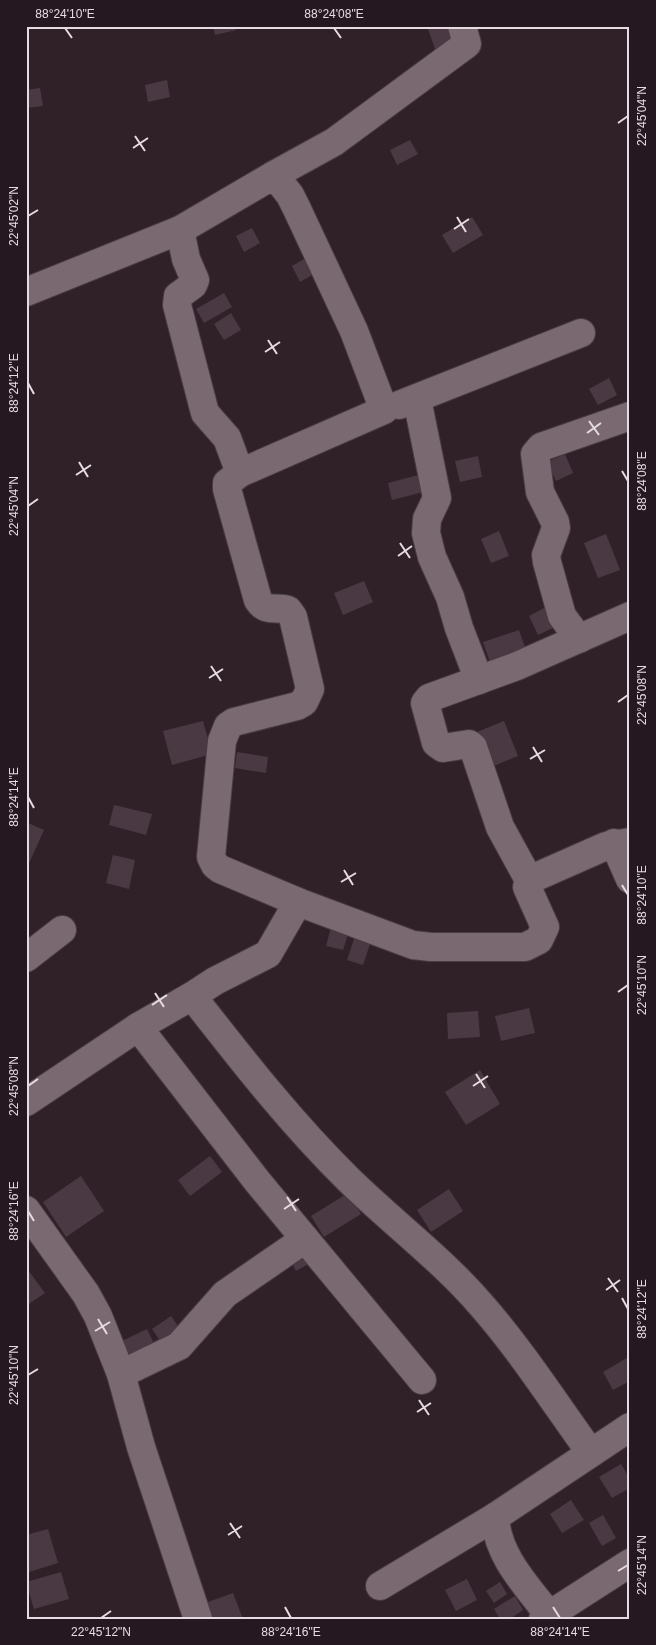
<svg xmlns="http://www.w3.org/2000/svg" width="656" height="1645" font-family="Arial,sans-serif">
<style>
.building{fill:#4a3942}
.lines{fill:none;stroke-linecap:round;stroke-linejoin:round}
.minor-casing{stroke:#493c44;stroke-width:30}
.minor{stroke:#7b6972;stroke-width:28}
.ticks{fill:none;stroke:#e6dbe1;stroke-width:2}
.neatline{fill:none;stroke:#e6dbe1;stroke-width:2}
.ticks-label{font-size:12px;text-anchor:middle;fill:#e6dbe1}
</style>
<rect width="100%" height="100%" fill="#302129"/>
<g class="building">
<path d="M 213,26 L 235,26 L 236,30 L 215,35 Z"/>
<path d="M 427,26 L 450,26 L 455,42 L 435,49 Z"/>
<path d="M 167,80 L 170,97 L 148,102 L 145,85 Z"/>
<path d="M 40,88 L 43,106 L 26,108 L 26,90 Z"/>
<path d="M 410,140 L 418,154 L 397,165 L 390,150 Z"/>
<path d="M 472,217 L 483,235 L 453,253 L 442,235 Z"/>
<path d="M 252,228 L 260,243 L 244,252 L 236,236 Z"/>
<path d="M 311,255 L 319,271 L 300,282 L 292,266 Z"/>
<path d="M 224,293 L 232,307 L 204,323 L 196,309 Z"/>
<path d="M 231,313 L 241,330 L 224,340 L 214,324 Z"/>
<path d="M 609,378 L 617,395 L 598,405 L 589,389 Z"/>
<path d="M 565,454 L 573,473 L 556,481 L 547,462 Z"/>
<path d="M 478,456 L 482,477 L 460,482 L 455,461 Z"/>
<path d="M 426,473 L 431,490 L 392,500 L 388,483 Z"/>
<path d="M 499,531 L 509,556 L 491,563 L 481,539 Z"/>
<path d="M 606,534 L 620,570 L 598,578 L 584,543 Z"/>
<path d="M 364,581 L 373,602 L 343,615 L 334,593 Z"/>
<path d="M 548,606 L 557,626 L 538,635 L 529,616 Z"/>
<path d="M 519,630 L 526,650 L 490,662 L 483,642 Z"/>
<path d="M 203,721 L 212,754 L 172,765 L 163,731 Z"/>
<path d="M 504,721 L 518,756 L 491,767 L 477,732 Z"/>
<path d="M 237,752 L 268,757 L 266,773 L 235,768 Z"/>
<path d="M 114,805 L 152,814 L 146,835 L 109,825 Z"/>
<path d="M 26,822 L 44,830 L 26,870 Z"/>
<path d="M 113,855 L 135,860 L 129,889 L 106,883 Z"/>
<path d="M 333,920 L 351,925 L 343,950 L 326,946 Z"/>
<path d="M 355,936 L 371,941 L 363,965 L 347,960 Z"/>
<path d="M 529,1008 L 535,1033 L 501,1041 L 495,1016 Z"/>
<path d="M 478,1011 L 480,1037 L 448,1039 L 447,1013 Z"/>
<path d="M 480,1070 L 500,1104 L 466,1125 L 445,1092 Z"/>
<path d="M 210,1156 L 222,1172 L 190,1196 L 178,1180 Z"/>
<path d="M 81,1176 L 104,1211 L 66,1237 L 43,1202 Z"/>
<path d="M 449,1189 L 463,1211 L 431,1232 L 417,1210 Z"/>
<path d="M 348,1193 L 361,1214 L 324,1237 L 311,1216 Z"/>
<path d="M 304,1243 L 314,1261 L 296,1271 L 286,1253 Z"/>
<path d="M 28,1270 L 45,1293 L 26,1306 L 26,1271 Z"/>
<path d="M 171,1316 L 182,1332 L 163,1345 L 152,1329 Z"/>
<path d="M 147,1329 L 156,1348 L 131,1360 L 122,1341 Z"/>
<path d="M 630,1356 L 630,1381 L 613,1390 L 603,1372 Z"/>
<path d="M 621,1464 L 630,1479 L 630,1488 L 612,1498 L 599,1477 Z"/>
<path d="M 571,1500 L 584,1520 L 562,1533 L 550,1514 Z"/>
<path d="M 603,1515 L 616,1538 L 602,1546 L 589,1523 Z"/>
<path d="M 48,1529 L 58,1563 L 26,1573 L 26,1535 Z"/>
<path d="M 61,1572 L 69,1599 L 34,1609 L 26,1582 Z"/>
<path d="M 467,1579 L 477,1600 L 456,1611 L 445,1590 Z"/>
<path d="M 500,1582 L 507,1594 L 494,1603 L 486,1591 Z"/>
<path d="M 233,1593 L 243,1619 L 202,1619 L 197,1606 Z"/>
<path d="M 515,1596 L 523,1610 L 510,1619 L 500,1619 L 494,1609 Z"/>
</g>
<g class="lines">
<defs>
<g id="minor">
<path d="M 274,175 L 334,142 L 467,44 L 462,26"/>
<path d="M 180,230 L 186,259 L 195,280 L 193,285 L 178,296 L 177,305 L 205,413 L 227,438 L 240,473"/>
<path d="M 26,292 L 180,230 L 274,175 L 290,195 L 297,209 L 354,331 L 384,410 L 240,473 L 227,483 L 227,489 L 258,600 C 266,613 276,606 288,610 L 293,617 L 310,689 L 304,702 L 297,706 L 234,722 L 228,726 L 222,741 L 211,857 L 215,865 L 220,869 L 298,902 L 268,954 L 215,981 L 192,996 C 242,1060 291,1123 349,1180 C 393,1223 443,1260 483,1307 C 523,1353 556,1405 591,1453"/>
<path d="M 417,399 L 437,498 L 427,519 L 426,533 L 432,557 L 450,597 L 459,628 L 479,680"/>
<path d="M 399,405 L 581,333"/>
<path d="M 579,639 L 562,616 L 547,562 L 546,555 L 556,528 L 555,522 L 540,492 L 535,454 L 541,447 L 630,416"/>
<path d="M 614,843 L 630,879"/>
<path d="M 529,880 L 500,827 L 473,747 L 469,744 L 443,748 L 436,743 L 425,703 L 429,698 L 517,666 L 630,616"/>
<path d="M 298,902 L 413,945 L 431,947 L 525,947 L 539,940 L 545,927 L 527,887 L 529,880 L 606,846 L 630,842"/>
<path d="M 26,958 L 62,930"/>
<path d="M 138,1027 L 257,1181 L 422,1380"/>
<path d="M 26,1102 L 138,1027 L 192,996"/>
<path d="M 26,1210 L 86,1294 L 98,1316 L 121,1374 L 141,1447 L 198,1619"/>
<path d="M 121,1374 L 179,1346 L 225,1294 L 305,1239"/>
<path d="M 380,1586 L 495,1517"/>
<path d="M 549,1615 L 630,1563"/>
<path d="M 543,1619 L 549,1615 C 527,1586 497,1556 495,1517 L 630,1427"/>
</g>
</defs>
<use href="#minor" class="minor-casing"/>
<use href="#minor" class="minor"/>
</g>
<path class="ticks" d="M 65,28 L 72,38M 334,28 L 341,38M 618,123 L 628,116M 135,136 L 145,151M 133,148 L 148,138M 28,216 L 38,210M 457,217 L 466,232M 454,229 L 469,219M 268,340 L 277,354M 265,352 L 280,342M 28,383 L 34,394M 589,421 L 599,435M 587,433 L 601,423M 79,462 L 88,477M 622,471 L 628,481M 76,475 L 91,465M 28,506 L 38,499M 400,543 L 410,558M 398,556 L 412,546M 211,666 L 221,681M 209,678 L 223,669M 618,702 L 628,695M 533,747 L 542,762M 530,759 L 545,750M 28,797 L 34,808M 344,870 L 353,885M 341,882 L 356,873M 622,885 L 628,895M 618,992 L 628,985M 155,993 L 164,1007M 152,1005 L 167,995M 476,1074 L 485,1088M 28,1086 L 38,1079M 473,1086 L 488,1076M 287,1197 L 296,1211M 284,1209 L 299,1199M 28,1211 L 34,1221M 608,1278 L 618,1292M 606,1290 L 620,1280M 622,1298 L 628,1309M 98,1319 L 107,1334M 95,1331 L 110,1322M 28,1375 L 38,1369M 419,1400 L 429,1415M 417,1412 L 431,1403M 230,1523 L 240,1538M 228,1535 L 242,1526M 618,1571 L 628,1565M 285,1607 L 291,1618M 553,1607 L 560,1618M 101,1618 L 111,1611"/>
<rect width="656" height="1645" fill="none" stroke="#261820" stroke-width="55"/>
<rect x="28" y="28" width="600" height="1590" class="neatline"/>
<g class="ticks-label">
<text x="65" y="18">88°24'10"E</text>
<text x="334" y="18">88°24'08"E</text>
<text transform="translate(642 116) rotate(-90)" y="4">22°45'04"N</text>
<text transform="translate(14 216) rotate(-90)" y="4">22°45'02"N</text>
<text transform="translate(14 383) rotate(-90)" y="4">88°24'12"E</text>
<text transform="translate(642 481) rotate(-90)" y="4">88°24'08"E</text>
<text transform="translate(14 506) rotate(-90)" y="4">22°45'04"N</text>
<text transform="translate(642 695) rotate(-90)" y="4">22°45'08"N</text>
<text transform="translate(14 797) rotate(-90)" y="4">88°24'14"E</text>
<text transform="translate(642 895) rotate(-90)" y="4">88°24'10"E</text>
<text transform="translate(642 985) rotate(-90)" y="4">22°45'10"N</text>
<text transform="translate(14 1086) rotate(-90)" y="4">22°45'08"N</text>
<text transform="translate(14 1211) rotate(-90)" y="4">88°24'16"E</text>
<text transform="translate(642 1309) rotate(-90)" y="4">88°24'12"E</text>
<text transform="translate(14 1375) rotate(-90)" y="4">22°45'10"N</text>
<text transform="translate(642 1565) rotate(-90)" y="4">22°45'14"N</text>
<text x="101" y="1636">22°45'12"N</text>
<text x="291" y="1636">88°24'16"E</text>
<text x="560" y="1636">88°24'14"E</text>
</g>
</svg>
